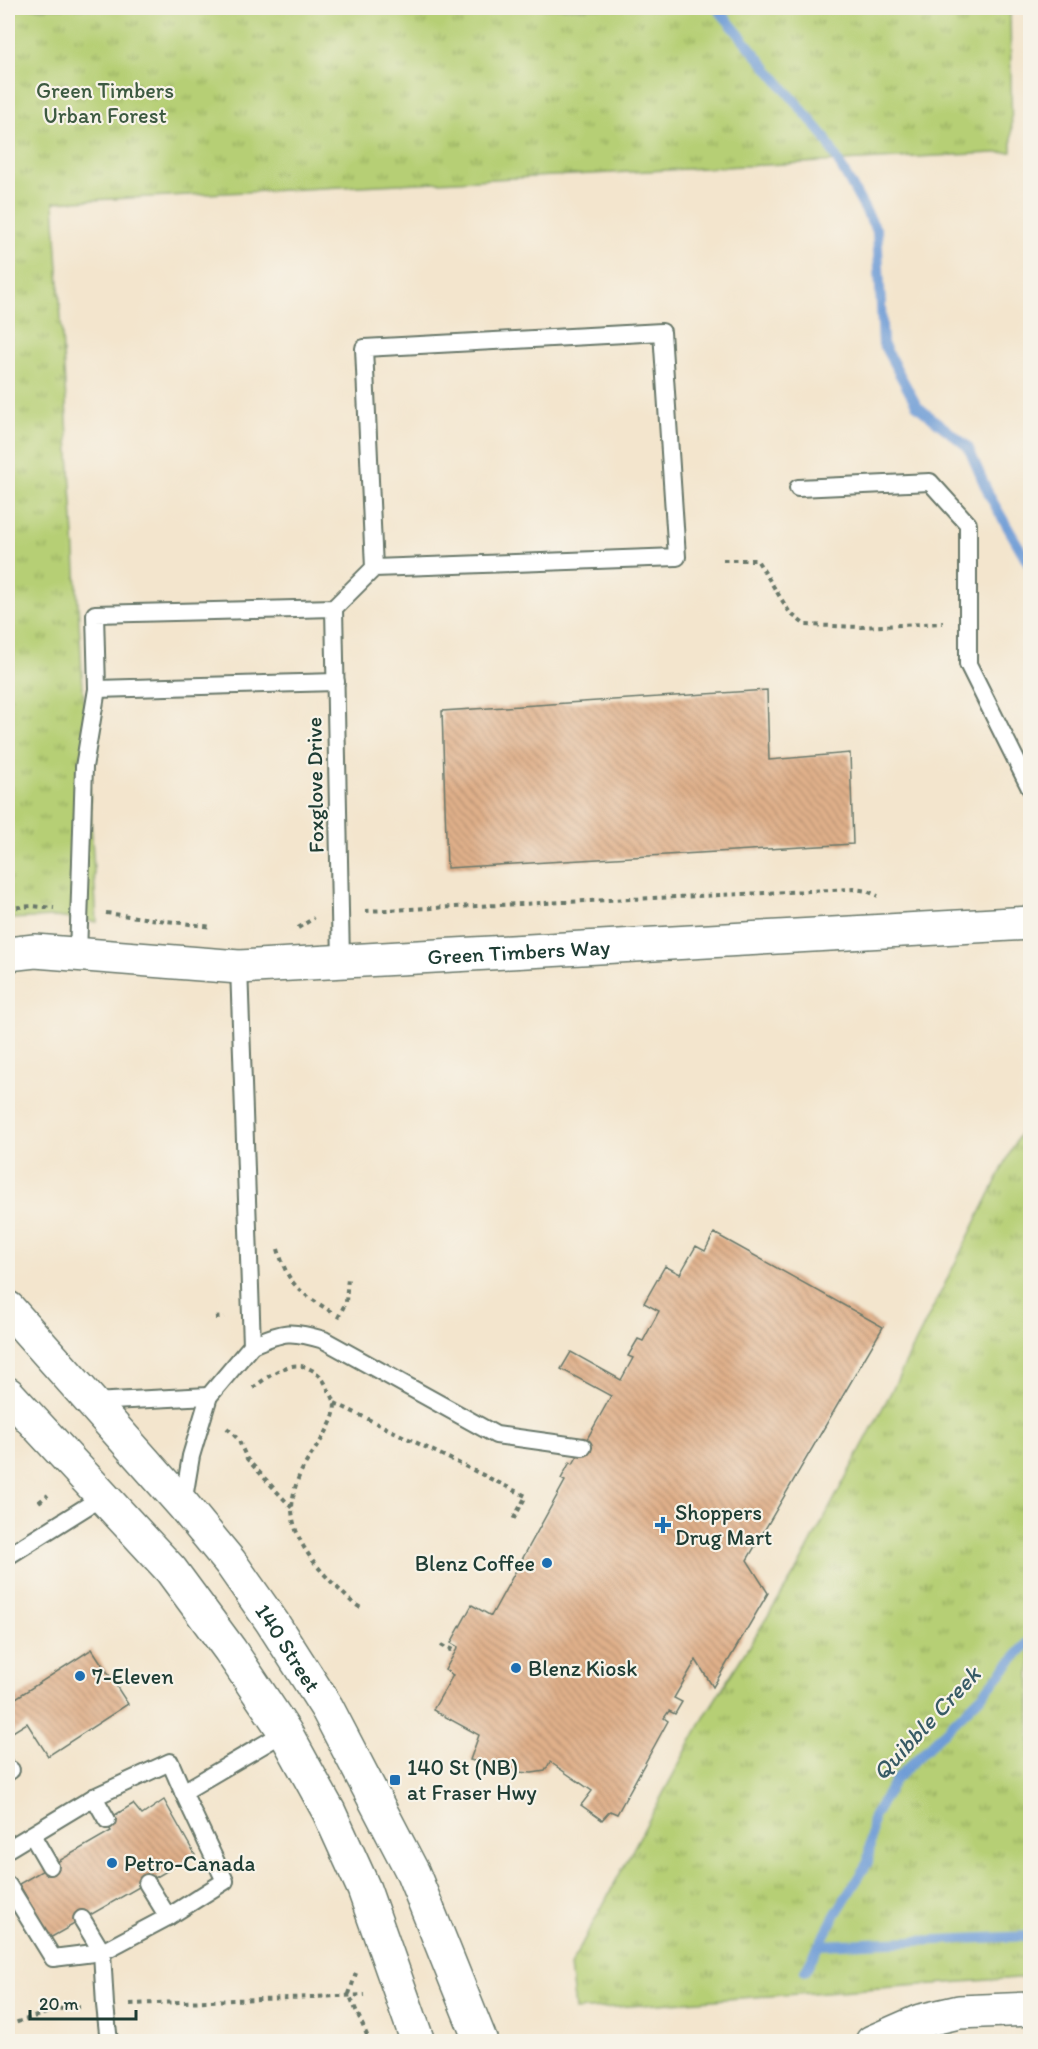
<svg xmlns="http://www.w3.org/2000/svg" width="1038" height="2049" font-family="Itim,sans-serif">
<style>
.park{fill:url(#park-tufts);stroke:#6a8654;stroke-width:1.5}
.lines{fill:none;stroke-linecap:round;stroke-linejoin:round}
.stream{stroke:#6e9cd6;stroke-width:10}
.building{fill:url(#building-back-hatch)}
.lane-casing{stroke:#69786a;stroke-width:20}
.secondary-casing{stroke:#69786a;stroke-width:36}
.primary-casing{stroke:#69786a;stroke-width:36}
.path{stroke:#69786a;stroke-width:4;stroke-dasharray:4.5 4.5;stroke-linecap:butt}
.lane{stroke:#fff;stroke-width:16}
.secondary{stroke:#fff;stroke-width:33}
.primary{stroke:#fff;stroke-width:33}
.poi-dot{fill:#1f6fb2;stroke:#f7f3e8;stroke-width:2}
.labels{text-anchor:middle;dominant-baseline:central;stroke-width:4.5;stroke-linejoin:round;paint-order:stroke}
.park-label{font-size:22px;fill:#3d5a41;stroke:#f7f3e8}
.street-label{font-size:22px;fill:#1f3d34;stroke:#f7f3e8}
.poi-label{font-size:22px;fill:#1f3d34;stroke:#f7f3e8;text-anchor:start}
.water-label{font-size:24px;font-style:italic;fill:#375a65;stroke:#f7f3e8}
</style>
<defs>
<pattern id="park-tufts" width="24" height="20" patternUnits="userSpaceOnUse" patternTransform="scale(1.5)"><rect width="24" height="20" fill="#b6cf74"/><path d="M3 7l-1-3M5 7V3M7 7l1-3M15 17l-1-3M17 17v-4M19 17l1-3" fill="none" stroke="#93a960"/></pattern>
<pattern id="building-back-hatch" width="6" height="6" patternUnits="userSpaceOnUse" patternTransform="scale(1.5)"><rect width="6" height="6" fill="#e0b08a"/><path d="M-1 5l2 2M0 0l6 6M5-1l2 2" fill="none" stroke="#b59072"/></pattern>
</defs>
<rect width="100%" height="100%" fill="#f7f3e8"/>
<filter id="ink" filterUnits="userSpaceOnUse"><feTurbulence type="fractalNoise" baseFrequency=".0167" numOctaves="2"/><feDisplacementMap in="SourceGraphic" scale="12" xChannelSelector="R" yChannelSelector="G"/><feConvolveMatrix kernelMatrix="1 2 1 2 8 2 1 2 1" color-interpolation-filters="sRGB"/></filter>
<filter id="wash" filterUnits="userSpaceOnUse"><feTurbulence type="fractalNoise" baseFrequency=".008" numOctaves="4" result="noise"/><feDisplacementMap in="SourceGraphic" scale="24" xChannelSelector="R" yChannelSelector="G"/><feGaussianBlur stdDeviation="1.35" result="paint"/><feColorMatrix in="noise" values="0 0 0 0 0 0 0 0 0 0 0 0 0 0 0 0 0 1.4 0 .05"/><feComposite in="paint" operator="in"/></filter>
<g filter="url(#wash)">
<rect width="100%" height="100%" fill="#f3e5cd"/>
<g class="park">
<path d="M 8,8 L 1010,8 L 1012,152 L 54,202 L 97,922 L 55,917 L 8,919 Z"/>
<path d="M 1030,1113 L 1030,1977 L 575,2010 L 570,1966 L 706,1714 L 795,1573 L 890,1394 Z"/>
</g>
<g class="lines">
<g class="stream">
<path d="M 717,8 L 824,136 L 877,231 L 883,344 L 917,406 L 968,447 L 989,495 L 1030,566"/>
<path d="M 819,1945 L 1030,1936"/>
<path d="M 805,1971 L 835,1915 L 868,1862 L 873,1817 L 896,1779 L 983,1694 L 1030,1640"/>
</g>
</g>
<g id="blocks">
<g class="building">
<path d="M 767,690 L 769,760 L 850,753 L 853,844 L 447,868 L 442,711 Z"/>
<path d="M 714,1233 L 883,1327 L 747,1560 L 768,1593 L 713,1687 L 696,1660 L 674,1698 L 682,1702 L 675,1714 L 669,1711 L 664,1718 L 668,1721 L 617,1814 L 610,1811 L 602,1820 L 581,1805 L 592,1791 L 550,1762 L 545,1771 L 532,1773 L 516,1772 L 470,1760 L 479,1735 L 433,1710 L 453,1675 L 445,1670 L 458,1647 L 451,1643 L 472,1605 L 491,1616 L 565,1481 L 561,1479 L 570,1462 L 573,1464 L 611,1396 L 561,1369 L 571,1352 L 621,1380 L 633,1358 L 628,1356 L 638,1339 L 643,1341 L 659,1311 L 644,1303 L 665,1266 L 680,1274 L 696,1246 L 705,1251 Z"/>
<path d="M 92,1649 L 128,1704 L 48,1756 L 27,1723 L 8,1735 L 8,1717 L 14,1713 L 8,1703 Z"/>
<path d="M 164,1800 L 195,1855 L 50,1938 L 19,1884 L 111,1831 L 105,1821 L 133,1804 L 142,1815 Z"/>
</g>
</g>
</g>
<g filter="url(#ink)">
<use href="#blocks" fill-opacity="0" stroke="#69786a" stroke-width="1.5"/>
<g class="lines">
<defs>
<g id="lane">
<path d="M 798,488 L 930,482 L 968,524 L 968,664 L 1030,788"/>
<path d="M 334,608 L 341,961"/>
<path d="M 97,689 L 336,682"/>
<path d="M 78,955 L 84,767 L 97,689 L 95,614 L 334,608 L 374,568 L 677,557 L 662,332 L 364,348 L 374,568"/>
<path d="M 252,1345 C 284,1331 291,1330 324,1340 L 496,1435 L 583,1447"/>
<path d="M 92,1402 L 209,1396"/>
<path d="M 183,1504 L 191,1456 L 209,1396 L 252,1345 L 239,967"/>
<path d="M 8,1556 L 102,1497"/>
<path d="M 8,1772 L 11,1770"/>
<path d="M 94,1797 L 107,1820"/>
<path d="M 32,1835 L 50,1866"/>
<path d="M 8,1849 L 94,1797 L 170,1762 L 183,1792"/>
<path d="M 147,1883 L 168,1917"/>
<path d="M 8,1885 L 53,1958 L 102,1952 L 82,1919"/>
<path d="M 109,2042 L 105,2005 L 102,1952 L 168,1917 L 225,1881 L 183,1792 L 285,1732"/>
</g>
<g id="secondary">
<path id="s1" d="M 8,954 L 35,951 L 239,967 L 1030,923"/>
<path id="s2" d="M 8,1308 L 183,1505 L 230,1562 L 272,1622 L 327,1708 L 413,1873 L 481,2042"/>
<path d="M 8,1394 L 171,1570 L 230,1650 L 285,1732 L 329,1812 L 364,1889 L 418,2042"/>
</g>
<path id="primary" d="M 872,2042 L 920,2021 L 959,2012 L 1030,2009"/>
</defs>
<use href="#lane" class="lane-casing"/>
<use href="#secondary" class="secondary-casing"/>
<use href="#primary" class="primary-casing"/>
<g class="path">
<path d="M 723,560 L 757,560 L 790,613 L 805,625 L 861,627 L 943,623"/>
<path d="M 8,908 L 32,906 L 54,908"/>
<path d="M 365,911 L 854,889 L 867,891 L 878,896"/>
<path d="M 106,913 L 212,927"/>
<path d="M 298,928 L 314,918"/>
<path d="M 278,1249 C 289,1288 301,1292 333,1313"/>
<path d="M 215,1318 L 224,1317"/>
<path d="M 338,1318 L 346,1302 L 348,1277"/>
<path d="M 253,1388 C 269,1376 290,1358 310,1369 C 319,1373 324,1380 328,1389 C 330,1392 333,1397 334,1401 C 340,1421 311,1452 302,1470 C 296,1481 292,1497 292,1510 C 294,1548 327,1578 353,1603 L 361,1608"/>
<path d="M 335,1403 L 526,1496 L 513,1520"/>
<path d="M 227,1428 L 238,1439 L 247,1459 L 292,1508"/>
<path d="M 39,1502 L 48,1495"/>
<path d="M 441,1645 L 450,1650 L 453,1644"/>
<path d="M 356,1973 L 349,1994 L 370,2042"/>
<path d="M 130,2004 L 365,1995"/>
<path d="M 8,2025 L 59,2009 L 80,2007"/>
</g>
<use href="#lane" class="lane"/>
<use href="#secondary" class="secondary"/>
<use href="#primary" class="primary"/>
</g>
</g>
<g class="poi-dot">
<path d="M660 1516h6v6h6v6h-6v6h-6v-6h-6v-6h6z"/>
<circle cx="547" cy="1563" r="6"/>
<circle cx="516" cy="1668" r="6"/>
<circle cx="80" cy="1676" r="6"/>
<rect x="389" y="1774" width="12" height="12" rx="3"/>
<circle cx="112" cy="1863" r="6"/>
</g>
<g class="labels">
<g class="park-label">
<text x="105" y="90">Green Timbers<tspan x="105" dy="25">Urban Forest</tspan></text>
</g>
<g class="street-label">
<text transform="translate(315 785) rotate(-91)">Foxglove Drive</text>
<text stroke="none"><textPath href="#s1" startOffset="512">Green Timbers Way</textPath></text>
<text stroke="none"><textPath href="#s2" startOffset="441">140 Street</textPath></text>
</g>
<g class="poi-label">
<text x="675" y="1512">Shoppers<tspan x="675" dy="25">Drug Mart</tspan></text>
<text x="535" y="1563" text-anchor="end">Blenz Coffee</text>
<text x="528" y="1668">Blenz Kiosk</text>
<text x="92" y="1676">7-Eleven</text>
<text x="407" y="1767">140 St (NB)<tspan x="407" dy="25">at Fraser Hwy</tspan></text>
<text x="124" y="1863">Petro-Canada</text>
</g>
<g class="water-label">
<text transform="translate(926 1723) rotate(-47)">Quibble Creek</text>
</g>
</g>
<rect width="1038" height="2049" fill="none" stroke="#f7f3e8" stroke-width="30"/>
<path d="M30 2010v9h106v-9" fill="none" stroke="#1f3d34" stroke-width="3"/>
<text x="39" y="2010" font-size="18" fill="#1f3d34" stroke="#f7f3e8" stroke-width="4.5" paint-order="stroke">20 m</text>
</svg>
